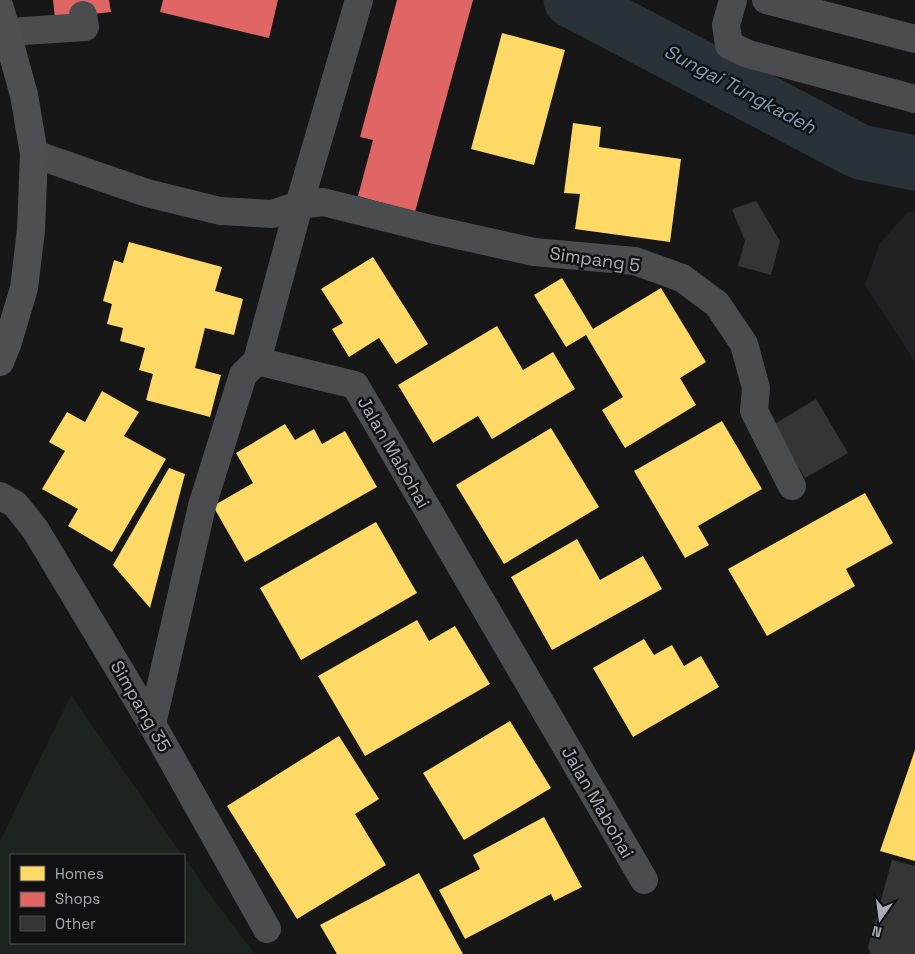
<svg xmlns="http://www.w3.org/2000/svg" width="915" height="954" font-family="'Space Grotesk',sans-serif">
<style>
.built{fill:#212123}
.green{fill:#1d241e}
.homes{fill:#ffd966}
.shops{fill:#e06666}
.lines{fill:none;stroke-linecap:round;stroke-linejoin:round}
.river{stroke:#2a3239;stroke-width:55}
.building{fill:#353536}
.minor{stroke:#4b4c50;stroke-width:28}
.major{stroke:#4d4f52;stroke-width:28}
.labels{text-anchor:middle;dominant-baseline:central;stroke-width:5;stroke-linejoin:round;paint-order:stroke}
.street-label{font-size:18px;fill:#a8adb8;stroke:#111113}
.water-label{font-size:19px;font-style:italic;fill:#7f9bb3;stroke:#111113}
</style>
<rect width="100%" height="100%" fill="#171717"/>
<path class="built" d="M 915,211 L 915,362 L 865,285 L 880,243 L 908,212 Z"/>
<path class="green" d="M 71,695 L 182,855 L 11,855 L 11,943 L 184,943 L 184,857 L 207,891 L 255,954 L 0,954 L 0,841 Z"/>
<g class="homes">
<path d="M 502,33 L 565,50 L 534,165 L 471,149 Z"/>
<path d="M 573,123 L 601,127 L 599,147 L 681,159 L 670,242 L 575,229 L 580,194 L 564,193 Z"/>
<path d="M 129,242 L 222,267 L 215,291 L 243,299 L 234,335 L 205,328 L 195,368 L 221,375 L 210,417 L 146,400 L 153,374 L 139,370 L 145,348 L 120,341 L 123,328 L 107,324 L 112,304 L 103,301 L 114,260 L 123,263 Z"/>
<path d="M 373,257 L 428,344 L 396,364 L 379,338 L 349,357 L 332,329 L 343,323 L 321,289 Z"/>
<path d="M 562,278 L 593,329 L 661,288 L 706,362 L 680,378 L 696,405 L 625,448 L 602,410 L 623,397 L 586,335 L 566,347 L 534,295 Z"/>
<path d="M 497,326 L 523,370 L 553,352 L 575,389 L 492,439 L 478,416 L 433,443 L 398,385 Z"/>
<path d="M 102,391 L 139,412 L 124,436 L 166,459 L 112,552 L 68,526 L 78,509 L 42,489 L 65,451 L 49,442 L 67,412 L 85,422 Z"/>
<path d="M 722,421 L 762,489 L 698,526 L 709,545 L 685,558 L 634,471 Z"/>
<path d="M 285,424 L 295,440 L 314,429 L 322,444 L 345,431 L 377,487 L 245,562 L 213,506 L 253,483 L 236,453 Z"/>
<path d="M 551,428 L 599,507 L 504,564 L 456,485 Z"/>
<path d="M 169,468 L 185,474 L 150,608 L 113,565 Z"/>
<path d="M 865,493 L 893,543 L 846,569 L 855,586 L 767,636 L 728,569 Z"/>
<path d="M 376,522 L 417,593 L 301,660 L 260,588 Z"/>
<path d="M 577,539 L 600,580 L 643,556 L 662,589 L 552,650 L 511,577 Z"/>
<path d="M 417,620 L 429,641 L 455,626 L 490,684 L 365,756 L 318,676 Z"/>
<path d="M 644,639 L 654,655 L 672,645 L 684,666 L 701,656 L 719,687 L 633,737 L 593,668 Z"/>
<path d="M 510,721 L 551,788 L 464,840 L 423,773 Z"/>
<path d="M 339,736 L 379,799 L 355,814 L 386,865 L 297,919 L 227,806 Z"/>
<path d="M 915,750 L 915,861 L 880,851 Z"/>
<path d="M 544,817 L 582,887 L 554,901 L 551,894 L 465,939 L 439,890 L 480,869 L 473,855 Z"/>
<path d="M 419,873 L 463,954 L 337,954 L 320,925 Z"/>
</g>
<g class="shops">
<path d="M 53,0 L 109,0 L 111,12 L 55,18 Z"/>
<path d="M 163,0 L 278,0 L 269,38 L 160,12 Z"/>
<path d="M 397,0 L 473,0 L 415,212 L 358,196 L 373,140 L 360,137 Z"/>
</g>
<g class="lines">
<path class="river" d="M 571,0 L 860,152 L 915,163"/>
</g>
<g class="building">
<path d="M 756,201 L 780,241 L 771,275 L 738,266 L 745,241 L 732,209 Z"/>
<path d="M 816,399 L 848,453 L 805,478 L 773,425 Z"/>
<path d="M 892,860 L 915,866 L 915,954 L 870,954 L 868,947 Z"/>
</g>
<g class="lines">
<g class="minor">
<path d="M 359,0 L 299,205 L 323,202 L 435,230 L 534,252 L 635,261 L 682,278 L 717,304 L 744,344 L 756,388 L 754,411 L 792,486"/>
<path d="M 733,0 L 726,25 L 729,45 L 748,54 L 915,99"/>
<path d="M 766,0 L 915,39"/>
<path d="M 8,32 L 85,27 L 83,15"/>
<path d="M 34,154 L 147,193 L 220,211 L 272,214 L 299,205 L 257,361 L 355,385 L 644,880"/>
<path d="M 0,496 L 15,504 L 35,529 L 152,724 L 267,929"/>
<path d="M 152,724 L 202,506 L 243,375 L 257,361"/>
</g>
<path class="major" d="M 0,8 L 24,95 L 34,154 L 31,230 L 24,288 L 7,345 L 0,362"/>
</g>
<g class="labels">
<g class="street-label">
<text transform="translate(595 259) rotate(8)">Simpang 5</text>
<text transform="translate(394 452) rotate(60)">Jalan Mabohai</text>
<text transform="translate(141 706) rotate(60)">Simpang 35</text>
<text transform="translate(598 802) rotate(60)">Jalan Mabohai</text>
</g>
<g class="water-label">
<text transform="translate(740 89) rotate(28)">Sungai Tungkadeh</text>
</g>
</g>
<rect x="10" y="854" width="175" height="90" fill="#111113" stroke="#4d4f55"/>
<rect x="20" y="866" width="25" height="15" fill="#ffd966" stroke="#4d4f55"/>
<text x="55" y="879" font-size="15" fill="#a8adb8">Homes</text>
<rect x="20" y="892" width="25" height="15" fill="#e06666" stroke="#4d4f55"/>
<text x="55" y="904" font-size="15" fill="#a8adb8">Shops</text>
<rect x="20" y="916" width="25" height="15" fill="#353536" stroke="#4d4f55"/>
<text x="55" y="929" font-size="15" fill="#a8adb8">Other</text>
<g transform="translate(880 919) rotate(194)" stroke="#111113" stroke-width="4" paint-order="stroke">
<path d="M0-4L9 19L0 12L-9 19Z" fill="#a8adb8"/>
<text y="-8" font-size="14" font-weight="bold" text-anchor="middle" fill="#a8adb8">N</text>
</g>
</svg>
